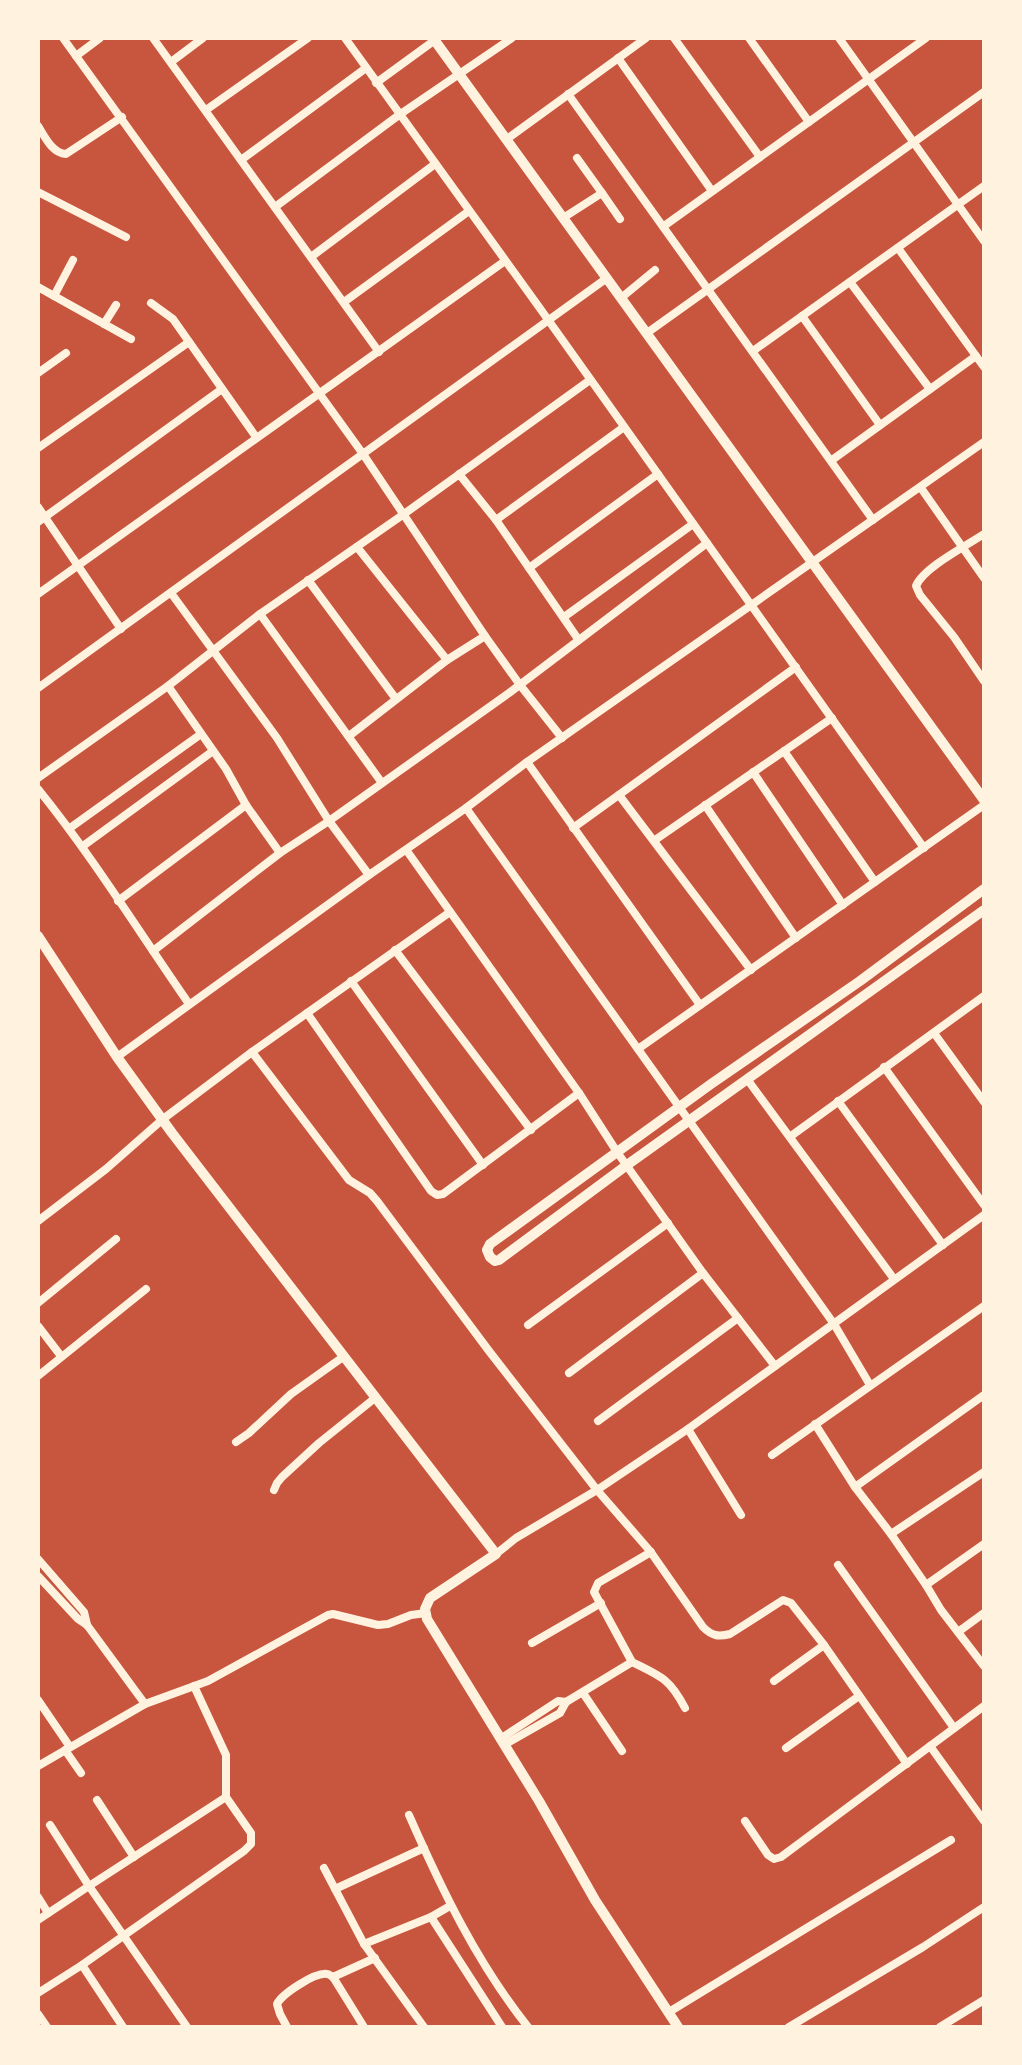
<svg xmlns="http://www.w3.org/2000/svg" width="1022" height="2065" font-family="'Golos Text',sans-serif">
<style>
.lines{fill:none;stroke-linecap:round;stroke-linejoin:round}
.minor{stroke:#fff3e0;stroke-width:8}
.tertiary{stroke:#fff3e0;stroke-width:10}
</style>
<rect width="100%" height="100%" fill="#c8553d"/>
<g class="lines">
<g class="minor">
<path d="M 63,38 L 363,454 L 485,636 L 520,685 L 562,738"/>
<path d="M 153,38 L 379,352"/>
<path d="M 345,38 L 539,307 L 924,848"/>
<path d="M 674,38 L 760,157"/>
<path d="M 749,38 L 809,122"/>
<path d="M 839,38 L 984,241"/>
<path d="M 76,56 L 100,38"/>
<path d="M 618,58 L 712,191"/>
<path d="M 171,62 L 203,38"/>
<path d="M 376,83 L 435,40"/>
<path d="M 568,94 L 873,520"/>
<path d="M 206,110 L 308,38"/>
<path d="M 38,126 C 45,137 52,153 66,154 L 122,117"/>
<path d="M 507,139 L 646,38"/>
<path d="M 577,158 L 602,193"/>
<path d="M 241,160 L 366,68"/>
<path d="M 38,192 L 126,237"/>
<path d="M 275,207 L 399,115 L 512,38"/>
<path d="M 563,218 L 602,193 L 620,219"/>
<path d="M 664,226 L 926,38"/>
<path d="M 898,248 L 984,367"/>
<path d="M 311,257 L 435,164"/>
<path d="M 850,282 L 930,389"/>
<path d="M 38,287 L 131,339"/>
<path d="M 54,296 L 73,260"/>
<path d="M 621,298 L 655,270"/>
<path d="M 344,302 L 469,211"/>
<path d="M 151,303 L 173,319 L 256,437"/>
<path d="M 802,316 L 880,425"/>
<path d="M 104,324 L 116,305"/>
<path d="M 647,333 L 984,92"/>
<path d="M 753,351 L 984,186"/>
<path d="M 38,373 L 66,353"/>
<path d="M 38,448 L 189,342"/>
<path d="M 832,460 L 976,356"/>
<path d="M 459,474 L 496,520 L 578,639"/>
<path d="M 921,488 L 984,578"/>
<path d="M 38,507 L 121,629"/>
<path d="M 496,520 L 624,427"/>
<path d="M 38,522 L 222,389"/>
<path d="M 984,534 C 966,546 923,568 916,586 L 920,595 L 954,637 L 984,681"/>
<path d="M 357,547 L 447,660"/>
<path d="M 529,568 L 658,474"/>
<path d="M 308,580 L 396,699"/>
<path d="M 171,593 L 277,738 L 329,821 L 369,875"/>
<path d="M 38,594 L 505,261"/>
<path d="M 260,614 L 382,783"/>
<path d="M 564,617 L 693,524"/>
<path d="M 168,686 L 226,769 L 246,805 L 280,853"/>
<path d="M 38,688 L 607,278"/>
<path d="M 349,736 L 447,660 L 485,636"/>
<path d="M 784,751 L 875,882"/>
<path d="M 527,762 L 700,1005"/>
<path d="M 753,772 L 843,905"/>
<path d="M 38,778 L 168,686 L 260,614 L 404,514 L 590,380"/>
<path d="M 38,789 C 93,857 139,932 189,1004"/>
<path d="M 619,795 L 751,970"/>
<path d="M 705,805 L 796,938"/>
<path d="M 466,808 L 834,1324 L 870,1385"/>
<path d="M 70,828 L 201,734"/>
<path d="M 573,828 L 796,667"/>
<path d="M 655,840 L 832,718"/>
<path d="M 83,846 L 213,751"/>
<path d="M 407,851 L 579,1093 L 617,1152 L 703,1273 L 775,1366"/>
<path d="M 118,901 L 246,805"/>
<path d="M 395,950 L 531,1130"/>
<path d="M 153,951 L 280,853 L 329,821 L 509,693 L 707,543"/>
<path d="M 351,981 L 483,1165"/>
<path d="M 307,1013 L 431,1191 L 437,1195 L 443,1194 L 579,1093"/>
<path d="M 934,1033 L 984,1102"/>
<path d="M 638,1049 L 984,805"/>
<path d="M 252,1052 L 349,1180 L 370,1193 L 377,1201 L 489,1351 L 597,1490 L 650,1551 L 703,1627 C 712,1636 718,1637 730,1634 L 783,1600 L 791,1603 L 824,1645 L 907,1764"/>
<path d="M 117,1057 L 369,875 L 466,808 L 527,762 L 984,442"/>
<path d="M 884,1067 L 984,1205"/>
<path d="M 747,1079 L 894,1279"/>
<path d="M 838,1101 L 943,1245"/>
<path d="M 791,1136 L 984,996"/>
<path d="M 38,1221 L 106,1169 L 163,1119 L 252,1052 L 450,912"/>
<path d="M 38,1303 L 116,1239"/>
<path d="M 528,1325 L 668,1223"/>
<path d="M 38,1326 L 61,1356"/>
<path d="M 569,1373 L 703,1273"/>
<path d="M 38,1376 L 146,1289"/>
<path d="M 598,1421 L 738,1318"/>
<path d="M 815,1424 L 855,1487 L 891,1534 L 926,1585 L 941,1610 L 984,1666"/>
<path d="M 688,1429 L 741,1515"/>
<path d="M 236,1442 L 249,1433 L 291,1394 L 343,1357"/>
<path d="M 772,1455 L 984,1306"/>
<path d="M 855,1487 L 984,1395"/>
<path d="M 274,1490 L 277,1483 L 282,1477 L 319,1443 L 375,1398"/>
<path d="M 891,1534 L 984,1472"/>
<path d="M 496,1554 L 516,1538 L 597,1490 L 688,1429 L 984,1215"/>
<path d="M 38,1559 L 84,1612 L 87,1625"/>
<path d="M 838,1565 L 954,1728"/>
<path d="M 38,1576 L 78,1619 L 87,1625 L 145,1704"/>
<path d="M 926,1585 L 984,1544"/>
<path d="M 958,1632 L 984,1613"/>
<path d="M 532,1643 L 601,1603"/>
<path d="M 632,1662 C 661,1676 670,1679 685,1708"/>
<path d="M 774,1681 L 824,1645"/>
<path d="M 583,1693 L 622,1751"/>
<path d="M 38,1700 L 70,1747"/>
<path d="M 500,1739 L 558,1701 L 566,1702 L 632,1662 L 594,1592 L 598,1583 L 651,1552"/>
<path d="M 504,1745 L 560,1713 L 566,1702"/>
<path d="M 930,1746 L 984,1821"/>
<path d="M 786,1748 L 859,1696"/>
<path d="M 65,1750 L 81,1773"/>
<path d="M 38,1766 L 145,1704 L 208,1681 L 328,1615 L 333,1614 L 378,1625 L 388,1624 L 411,1615 L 426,1613"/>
<path d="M 97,1800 L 134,1857"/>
<path d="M 409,1815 C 442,1890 477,1963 528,2027"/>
<path d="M 745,1821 L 768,1855 L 774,1859 L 781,1857 L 984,1706"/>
<path d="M 50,1825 L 89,1886 L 226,1797"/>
<path d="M 324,1868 L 364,1944 L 424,2027"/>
<path d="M 335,1889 L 424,1848"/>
<path d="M 38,1897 L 48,1913"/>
<path d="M 431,1917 L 450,1906"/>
<path d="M 38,1920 L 89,1886 L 187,2027"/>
<path d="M 364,1944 L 431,1917 L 502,2027"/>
<path d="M 82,1965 L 123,2027"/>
<path d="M 333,1977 L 364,2027"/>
<path d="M 333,1977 L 375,1958"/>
<path d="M 38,1993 L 82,1965 L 244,1851 L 251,1844 L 251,1833 L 226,1797 L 226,1755 L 194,1686"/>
<path d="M 669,2012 L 951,1840"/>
<path d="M 38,2014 L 47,2027"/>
<path d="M 287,2027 L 280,2014 L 277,2004 C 282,1994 315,1972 327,1974 C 329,1974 331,1976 333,1977"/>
<path d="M 789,2027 L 923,1947 L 984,1907"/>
<path d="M 940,2027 L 984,2000"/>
</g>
<g class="tertiary">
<path d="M 433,38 L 984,800"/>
<path d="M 984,889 L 860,981 L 711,1084 L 490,1244 L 487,1250 L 490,1257 L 495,1261 L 499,1260 L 627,1165 L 984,910"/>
<path d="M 38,936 L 117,1057 L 172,1133 L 496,1554 L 430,1598 L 425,1609 L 427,1619 L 539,1801 L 595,1900 L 678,2027"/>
</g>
</g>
<rect width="1022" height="2065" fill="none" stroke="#fff3e0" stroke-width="80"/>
</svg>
